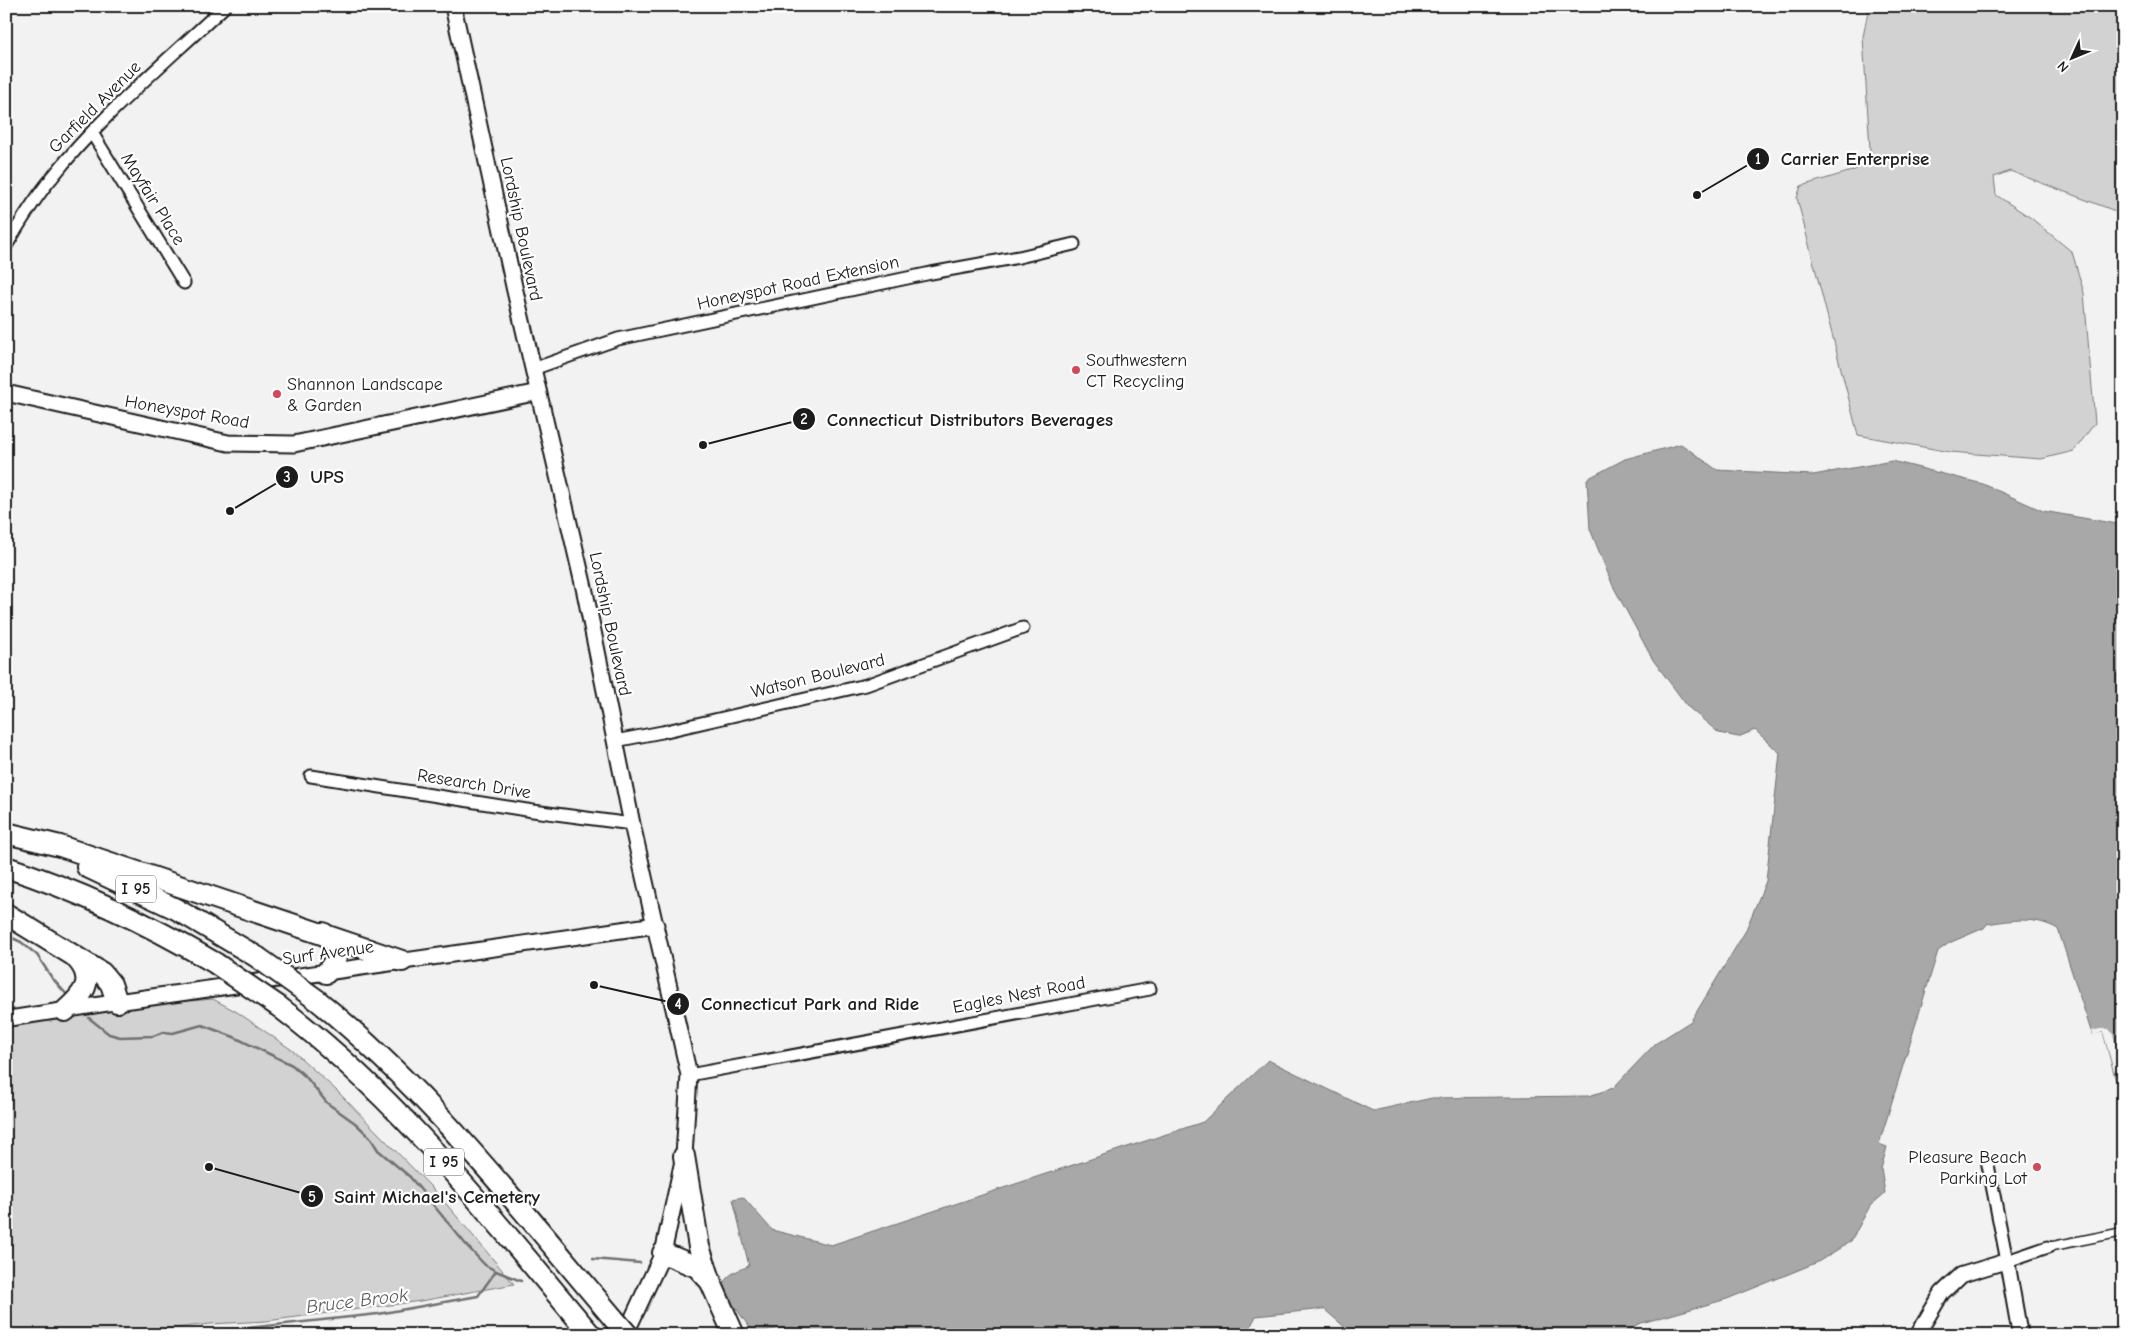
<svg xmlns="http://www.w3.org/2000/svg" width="2129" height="1341" font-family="'Comic Neue',sans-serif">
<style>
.green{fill:#d2d2d2;stroke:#777}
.water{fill:#a8a8a8;stroke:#707070}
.pier{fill:#f2f2f2}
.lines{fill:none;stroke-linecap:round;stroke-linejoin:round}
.stream{stroke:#707070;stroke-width:2.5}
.pedestrian-casing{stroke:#1c1c1c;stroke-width:11}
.minor-casing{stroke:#1c1c1c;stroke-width:15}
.tertiary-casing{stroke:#1c1c1c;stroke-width:18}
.secondary-casing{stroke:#1c1c1c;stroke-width:19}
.motorway-casing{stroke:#1c1c1c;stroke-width:24}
.pedestrian{stroke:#fff;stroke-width:8}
.minor{stroke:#fff;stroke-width:11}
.tertiary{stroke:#fff;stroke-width:14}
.secondary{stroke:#fff;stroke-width:15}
.motorway{stroke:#fff;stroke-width:20}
.motorway-bridge-casing{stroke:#1c1c1c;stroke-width:24;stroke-linecap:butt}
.motorway-bridge{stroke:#fff;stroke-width:20}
.poi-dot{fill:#d1495b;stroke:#fff;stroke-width:2}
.labels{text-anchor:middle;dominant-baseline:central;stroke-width:4.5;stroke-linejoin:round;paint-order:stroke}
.shield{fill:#fff;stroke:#606060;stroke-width:1}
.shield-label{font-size:16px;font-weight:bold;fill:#1c1c1c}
.street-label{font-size:18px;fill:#1c1c1c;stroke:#fff}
.poi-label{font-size:18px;fill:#1c1c1c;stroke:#fff;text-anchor:start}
.water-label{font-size:19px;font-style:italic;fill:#5b5b5b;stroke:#fff}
.leader{fill:none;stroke:#1c1c1c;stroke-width:2}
.callout-dot{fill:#1c1c1c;stroke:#fff;stroke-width:2}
.mark-label{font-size:15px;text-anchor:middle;font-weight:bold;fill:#fff}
.callout-label{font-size:19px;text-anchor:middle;font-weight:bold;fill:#1c1c1c;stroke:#fff;stroke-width:4.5;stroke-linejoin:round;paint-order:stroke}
</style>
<rect width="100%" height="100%" fill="#f2f2f2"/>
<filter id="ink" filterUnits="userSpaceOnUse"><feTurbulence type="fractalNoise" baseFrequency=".02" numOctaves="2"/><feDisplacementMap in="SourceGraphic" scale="10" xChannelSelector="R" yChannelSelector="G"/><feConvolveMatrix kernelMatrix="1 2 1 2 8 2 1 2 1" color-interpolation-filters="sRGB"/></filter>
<g filter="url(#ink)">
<g class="green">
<path d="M 1869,6 L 2123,6 L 2123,214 L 2010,171 L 1994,177 L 1996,195 L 2031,218 L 2072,252 L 2084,293 L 2095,423 L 2074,451 L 2041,459 L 1950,452 L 1858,435 L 1797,198 L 1801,186 L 1855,170 L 1869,160 L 1870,149 L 1863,37 Z"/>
<path d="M 213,999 L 237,1012 L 292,1050 L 337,1091 L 436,1192 L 514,1284 L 421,1301 L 266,1321 L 210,1324 L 113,1335 L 6,1335 L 6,1027 L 167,1003 Z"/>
</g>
<path class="water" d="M 1681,444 L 1717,470 L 1813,475 L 1892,461 L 1983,484 L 2043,511 L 2123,525 L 2123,1099 L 2119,1080 L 2116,1081 L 2103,1032 L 2092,1034 L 2058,929 C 2035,916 2012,920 1987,924 L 1984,928 L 1949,943 L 1938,951 L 1879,1144 L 1887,1147 L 1881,1169 L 1885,1193 L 1870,1206 L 1851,1241 L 1818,1262 L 1727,1299 L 1638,1324 L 1623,1335 L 1361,1335 L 1348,1330 L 1324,1309 L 1256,1316 L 1246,1335 L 1141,1333 L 1131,1335 L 797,1335 L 793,1327 L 753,1332 L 722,1289 C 723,1276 738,1270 749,1266 L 733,1199 L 743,1197 L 772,1230 L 831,1245 L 1203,1122 L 1268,1060 L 1373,1111 L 1432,1098 L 1589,1096 L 1613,1088 L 1655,1044 L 1691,1021 L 1745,932 L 1766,881 L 1780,753 L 1755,730 L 1738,737 L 1719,733 L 1688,707 L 1653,660 L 1613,586 L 1590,529 L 1587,479 L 1625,459 Z"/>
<path class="pier" d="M 2100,1029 L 2109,1029 L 2113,1034 L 2120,1063 L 2120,1068 L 2117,1070 L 2114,1071 L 2103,1032 L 2093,1035 L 2092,1031 Z"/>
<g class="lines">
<g class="stream">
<path d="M 6,935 L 21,942 L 37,955 L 52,978 L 68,996"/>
<path d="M 89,1018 L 109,1034 L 120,1037 L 153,1036 L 164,1032 L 173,1033 L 202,1025 L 234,1037 L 292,1065 L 306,1077 L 327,1103 L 355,1123 L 370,1137 L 378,1150 L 410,1177 L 468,1247 L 485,1265 L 496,1271"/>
<path d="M 593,1259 L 640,1263"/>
<path d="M 182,1335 L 378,1314 L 478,1296 L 496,1271 L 521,1281"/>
</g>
<defs>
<path id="pedestrian" d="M 2048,1247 L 2123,1232"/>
<g id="minor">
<path d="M 92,133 L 184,283"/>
<path d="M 6,246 C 20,223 34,199 51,179 C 101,115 166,62 225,6"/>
<path d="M 533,369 L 618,339 L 931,273 L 1019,257 L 1074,244"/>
<path d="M 615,741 L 662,732 L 866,685 L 1023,628"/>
<path d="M 311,776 L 533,811 L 632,824"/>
<path d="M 689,1075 L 1150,989"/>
<path d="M 1987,1160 L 2007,1261 L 2048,1247"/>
</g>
<g id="tertiary">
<path d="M 6,1019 L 117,1002"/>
<path d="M 1917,1335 L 1942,1293 L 1961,1275 L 2007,1261 L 2020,1335"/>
</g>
<g id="secondary">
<path d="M 453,6 L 515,291 L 585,592 L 632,824 L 689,1075 L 684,1156 L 663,1253 L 625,1335"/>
<path d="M 6,393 L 228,443 L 294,444 L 538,392"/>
<path d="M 117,1002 L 656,925"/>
</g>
<g id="motorway">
<path d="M 6,833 L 60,846 L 402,961"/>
<path d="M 6,867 C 80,891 149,924 215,963"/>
<path d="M 87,867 L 176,909 L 257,957"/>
<path d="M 6,914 L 102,973 L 111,984 L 117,1002"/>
<path d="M 323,933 L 336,944 C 339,957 334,963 326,973"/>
<path d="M 317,1000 C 430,1092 520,1208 614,1319"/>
<path d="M 278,1006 C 400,1098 493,1219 591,1335"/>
<path d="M 65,1011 C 83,995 97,980 76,958"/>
<path d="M 684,1156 L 699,1247 L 712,1285 L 734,1335"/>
<path d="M 663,1253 L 697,1267 L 710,1281"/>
</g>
</defs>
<use href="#pedestrian" class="pedestrian-casing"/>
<use href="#minor" class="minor-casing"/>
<use href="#tertiary" class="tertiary-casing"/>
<use href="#secondary" class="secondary-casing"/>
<use href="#motorway" class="motorway-casing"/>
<use href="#pedestrian" class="pedestrian"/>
<use href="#minor" class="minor"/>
<use href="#tertiary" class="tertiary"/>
<use href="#secondary" class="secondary"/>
<use href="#motorway" class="motorway"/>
<defs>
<g id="motorway-bridge">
<path d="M 257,957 L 317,1000"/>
<path d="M 215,963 L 278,1006"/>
<path d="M 614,1319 L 628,1335"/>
</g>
</defs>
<use href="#motorway-bridge" class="motorway-bridge-casing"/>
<use href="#motorway-bridge" class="motorway-bridge"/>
</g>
</g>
<g class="poi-dot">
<circle cx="1076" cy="370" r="5"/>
<circle cx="277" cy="394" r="5"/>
<circle cx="2037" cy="1167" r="5"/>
</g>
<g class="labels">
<g class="shield">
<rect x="116" y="875.5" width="40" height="27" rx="4"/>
<rect x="424" y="1148.5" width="40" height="27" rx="4"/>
</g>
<g class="shield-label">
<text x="136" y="889">I 95</text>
<text x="444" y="1162">I 95</text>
</g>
<g class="street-label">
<text transform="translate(95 107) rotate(-45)">Garfield Avenue</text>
<text transform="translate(153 199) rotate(58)">Mayfair Place</text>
<text transform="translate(521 229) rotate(78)">Lordship Boulevard</text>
<text transform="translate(798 283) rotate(-12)">Honeyspot Road Extension</text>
<text transform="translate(187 412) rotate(10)">Honeyspot Road</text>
<text transform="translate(610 624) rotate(78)">Lordship Boulevard</text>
<text transform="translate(818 676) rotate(-14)">Watson Boulevard</text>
<text transform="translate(474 784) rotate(9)">Research Drive</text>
<text transform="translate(328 953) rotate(-8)">Surf Avenue</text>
<text transform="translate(1019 995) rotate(-11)">Eagles Nest Road</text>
</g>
<g class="poi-label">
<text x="1086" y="360">Southwestern<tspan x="1086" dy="21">CT Recycling</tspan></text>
<text x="287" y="384">Shannon Landscape<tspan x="287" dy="21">&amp; Garden</tspan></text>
<text x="2027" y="1157" text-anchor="end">Pleasure Beach<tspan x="2027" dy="21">Parking Lot</tspan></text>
</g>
<g class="water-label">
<text transform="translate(357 1301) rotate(-7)">Bruce Brook</text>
</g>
</g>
<path class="leader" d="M1697 195L1758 159M703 445L804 419M230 511L287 477M594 985L678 1004M209 1167L312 1196"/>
<g class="callout-dot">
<circle cx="1697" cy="195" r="5"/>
<circle cx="703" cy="445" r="5"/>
<circle cx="230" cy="511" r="5"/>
<circle cx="594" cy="985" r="5"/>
<circle cx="209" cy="1167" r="5"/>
<circle cx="1758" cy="159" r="12"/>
<circle cx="804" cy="419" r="12"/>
<circle cx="287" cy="477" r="12"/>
<circle cx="678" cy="1004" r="12"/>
<circle cx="312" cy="1196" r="12"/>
</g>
<g class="mark-label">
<text x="1758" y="164">1</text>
<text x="804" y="424">2</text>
<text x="287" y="482">3</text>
<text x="678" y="1009">4</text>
<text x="312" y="1202">5</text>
</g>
<g class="callout-label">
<text x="1855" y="165">Carrier Enterprise</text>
<text x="970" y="426">Connecticut Distributors Beverages</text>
<text x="327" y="483">UPS</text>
<text x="810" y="1010">Connecticut Park and Ride</text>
<text x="437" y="1203">Saint Michael's Cemetery</text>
</g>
<rect width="2129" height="1341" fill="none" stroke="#fff" stroke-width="25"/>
<rect x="12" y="12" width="2104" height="1316" fill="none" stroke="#1c1c1c" stroke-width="2" filter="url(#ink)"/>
<g transform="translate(2072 58) rotate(226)" stroke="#ffffff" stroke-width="4" paint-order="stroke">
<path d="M0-4L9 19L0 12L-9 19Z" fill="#1c1c1c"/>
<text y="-8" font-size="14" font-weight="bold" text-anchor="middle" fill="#1c1c1c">N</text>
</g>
</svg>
